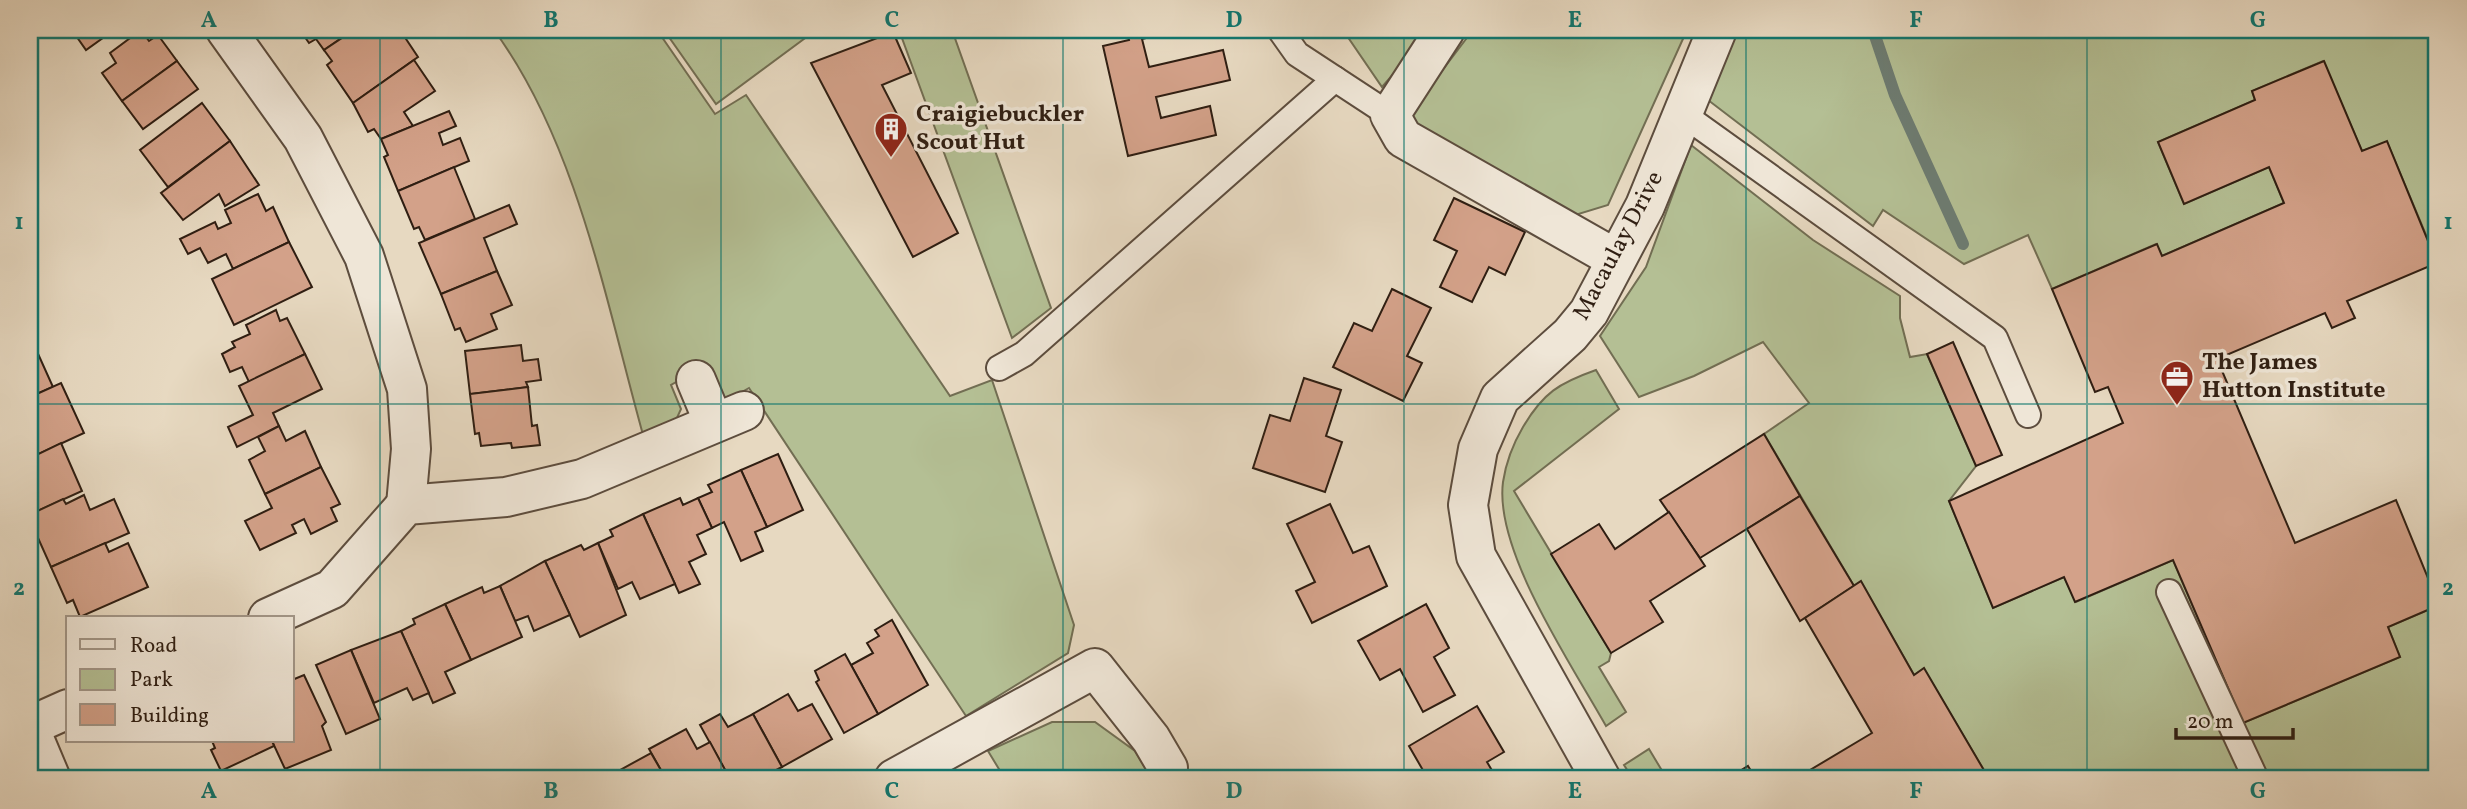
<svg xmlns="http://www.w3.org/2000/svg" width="2467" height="809" font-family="Vollkorn,serif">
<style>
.green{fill:#b4bf94;stroke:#726e53;stroke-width:2}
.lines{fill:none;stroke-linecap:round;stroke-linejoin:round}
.stream{stroke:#6d7c72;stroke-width:12}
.building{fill:#d3a189;stroke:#2f1e12;stroke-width:2}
.lane-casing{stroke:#5d4d3e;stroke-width:28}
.street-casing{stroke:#5d4d3e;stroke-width:42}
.lane{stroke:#efe6d7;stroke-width:24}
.street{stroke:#efe6d7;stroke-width:38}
.grid{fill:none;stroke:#0f766e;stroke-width:2;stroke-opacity:0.55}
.labels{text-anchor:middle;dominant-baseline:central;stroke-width:7;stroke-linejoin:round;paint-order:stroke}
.poi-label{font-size:24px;font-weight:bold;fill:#2f1e12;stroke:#efe6d7;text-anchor:start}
.street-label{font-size:24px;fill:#2f1e12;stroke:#efe6d7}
.neatline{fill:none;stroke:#0f766e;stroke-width:2.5}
.grid-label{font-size:23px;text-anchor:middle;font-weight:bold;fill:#0f766e}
</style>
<rect width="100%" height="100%" fill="#e7d9c1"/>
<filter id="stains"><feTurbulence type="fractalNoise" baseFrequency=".00286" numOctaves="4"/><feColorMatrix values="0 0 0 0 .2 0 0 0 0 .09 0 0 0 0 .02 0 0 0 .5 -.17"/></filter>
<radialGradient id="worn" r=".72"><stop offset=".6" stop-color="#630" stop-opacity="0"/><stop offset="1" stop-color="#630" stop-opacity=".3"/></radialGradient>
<g class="green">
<path d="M 494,30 L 657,30 L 715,114 L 746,95 L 950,396 L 992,380 L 1074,625 L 1068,653 L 966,716 L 749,388 L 726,401 L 696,371 L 671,385 L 681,409 L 671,431 L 645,442 C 607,307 578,144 494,30 Z"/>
<path d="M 664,30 L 816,30 L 716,104 Z"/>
<path d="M 899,30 L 952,30 L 1051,308 L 1012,338 Z"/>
<path d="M 1343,30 L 1432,30 L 1382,87 Z"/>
<path d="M 1465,30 L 1687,30 L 1608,205 L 1572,216 L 1404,121 L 1466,39 Z"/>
<path d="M 1737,30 L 2437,30 L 2437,261 L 2387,142 L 2362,151 L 2323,61 L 2252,91 L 2255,100 L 2158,142 L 2184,204 L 2269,167 L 2284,203 L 2162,256 L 2156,244 L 2052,289 L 2028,235 L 1964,264 L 1883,210 L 1873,226 L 1708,100 Z"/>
<path d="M 1691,145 L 1813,240 L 1900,296 L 1900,318 L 1910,357 L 1927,354 L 1976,466 L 1949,501 L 1993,608 L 2064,577 L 2076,602 L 2173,560 L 2243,723 L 2400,657 L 2388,627 L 2437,606 L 2437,779 L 1976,779 L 1985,772 L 1924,669 L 1914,675 L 1861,582 L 1854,586 L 1764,434 L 1809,403 L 1763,342 L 1694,376 L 1639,397 L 1600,336 L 1646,267 Z"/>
<path d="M 1596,370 L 1619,409 L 1514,491 L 1611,653 L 1609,661 L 1599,667 L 1626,712 L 1606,726 C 1572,665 1494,551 1503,482 C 1506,462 1513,444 1523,427 C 1543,393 1559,383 1596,370 Z"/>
<path d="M 1052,722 L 1095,722 L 1135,751 L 1152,779 L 1005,779 L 988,751 Z"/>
<path d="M 1649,749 L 1667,779 L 1633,779 L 1624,765 Z"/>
</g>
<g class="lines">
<path class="stream" d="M 1873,30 L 1895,95 L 1963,244"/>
</g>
<g class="building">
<path d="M 72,30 L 114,30 L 86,50 Z"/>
<path d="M 141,30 L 149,41 L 158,35 L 177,61 L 122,101 L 102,73 L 116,63 L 110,53 Z"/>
<path d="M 300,30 L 349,30 L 350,32 L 324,50 L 316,39 L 309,43 Z"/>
<path d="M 354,30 L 368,30 L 372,34 L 377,31 L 380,35 L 388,30 L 400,30 L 418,57 L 353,103 L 327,65 L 332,61 L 324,50 Z"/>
<path d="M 1127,30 L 1179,30 L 1142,39 L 1149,67 L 1223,50 L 1230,80 L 1156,97 L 1161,118 L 1210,106 L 1216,135 L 1128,156 L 1103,46 L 1129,40 Z"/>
<path d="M 893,32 L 911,73 L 882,85 L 958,233 L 913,257 L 811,63 Z"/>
<path d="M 414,60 L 435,91 L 404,112 L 413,126 L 381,139 L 374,129 L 368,132 L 353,103 Z"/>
<path d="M 177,61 L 198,89 L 143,129 L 122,101 Z"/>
<path d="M 2324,61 L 2362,151 L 2387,141 L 2437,263 L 2347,301 L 2355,318 L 2332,328 L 2325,313 L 2217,359 L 2295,543 L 2396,500 L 2437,600 L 2437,606 L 2388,627 L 2400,657 L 2243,723 L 2173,560 L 2075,602 L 2064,577 L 1993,608 L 1949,501 L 2123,423 L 2108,387 L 2095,392 L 2052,289 L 2157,244 L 2162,256 L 2284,203 L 2269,167 L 2184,204 L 2158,142 L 2255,100 L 2252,91 Z"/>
<path d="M 202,103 L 230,141 L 168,187 L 140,150 Z"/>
<path d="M 449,111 L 456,126 L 439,133 L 443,145 L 460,138 L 469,161 L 398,191 L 384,157 L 388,155 L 381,139 Z"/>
<path d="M 230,141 L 259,185 L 225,206 L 219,194 L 183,220 L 161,193 Z"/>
<path d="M 454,167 L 475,219 L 425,240 L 419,227 L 414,229 L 398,191 Z"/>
<path d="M 258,194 L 266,211 L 273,207 L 289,242 L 233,269 L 226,254 L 208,263 L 200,248 L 188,254 L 180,239 L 215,222 L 218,229 L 231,223 L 225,210 Z"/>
<path d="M 1454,198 L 1525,232 L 1505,275 L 1489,267 L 1472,302 L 1440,287 L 1457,251 L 1434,240 Z"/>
<path d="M 509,205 L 517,224 L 484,238 L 497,271 L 441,294 L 419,243 Z"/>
<path d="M 289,242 L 312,287 L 234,325 L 212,279 Z"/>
<path d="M 497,271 L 512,305 L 491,314 L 497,329 L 466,342 L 460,328 L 455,330 L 441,294 Z"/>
<path d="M 1392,289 L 1431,308 L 1407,356 L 1422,363 L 1403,401 L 1333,367 L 1354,323 L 1372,331 Z"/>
<path d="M 276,310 L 280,321 L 287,318 L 305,354 L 249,382 L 242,367 L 230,372 L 222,354 L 235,347 L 232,342 L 250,334 L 246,325 Z"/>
<path d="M 30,336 L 53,387 L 30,397 Z"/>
<path d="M 1953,342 L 2002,455 L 1976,466 L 1927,354 Z"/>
<path d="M 521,345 L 523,361 L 538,359 L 541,380 L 526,382 L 528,387 L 470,394 L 465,351 Z"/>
<path d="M 305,354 L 322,389 L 273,413 L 279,426 L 237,447 L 228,427 L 253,415 L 239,386 Z"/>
<path d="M 1304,378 L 1341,390 L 1326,436 L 1342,442 L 1325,492 L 1253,468 L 1270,415 L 1290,421 Z"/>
<path d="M 61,383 L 84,433 L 30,458 L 30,397 Z"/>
<path d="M 528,387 L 532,426 L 537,425 L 540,445 L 512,448 L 511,443 L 481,446 L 479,433 L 475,434 L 470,394 Z"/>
<path d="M 279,426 L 286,441 L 305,431 L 321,467 L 265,494 L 249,460 L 265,451 L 258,437 Z"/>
<path d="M 1764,434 L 1800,496 L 1700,558 L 1660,500 Z"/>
<path d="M 61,443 L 82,491 L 31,514 L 30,458 Z"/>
<path d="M 778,454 L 803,510 L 767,527 L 741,470 Z"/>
<path d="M 321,467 L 340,504 L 331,508 L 337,521 L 311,534 L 304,519 L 292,525 L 296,533 L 260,550 L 245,521 L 272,508 L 265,494 Z"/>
<path d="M 741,470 L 767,527 L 755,532 L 763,551 L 741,561 L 724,522 L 712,528 L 698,498 L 712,492 L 708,485 Z"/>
<path d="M 84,495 L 90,510 L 114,499 L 129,533 L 51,567 L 34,529 L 37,527 L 31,514 L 63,499 L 66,504 Z"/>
<path d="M 1800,496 L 1854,586 L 1800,621 L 1747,529 Z"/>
<path d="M 680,498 L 683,505 L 698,498 L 712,528 L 697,535 L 706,554 L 689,562 L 700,584 L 679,593 L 643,514 Z"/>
<path d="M 1330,504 L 1353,553 L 1369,546 L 1387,586 L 1312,623 L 1296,591 L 1315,582 L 1287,524 Z"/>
<path d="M 1669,512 L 1705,566 L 1650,601 L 1663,622 L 1611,653 L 1551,554 L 1599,524 L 1615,549 Z"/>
<path d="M 643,514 L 675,584 L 640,599 L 632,582 L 618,589 L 598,543 L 613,536 L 610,530 Z"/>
<path d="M 105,543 L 109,552 L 128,543 L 148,587 L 80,617 L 73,600 L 67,603 L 51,567 Z"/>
<path d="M 598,543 L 626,615 L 580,637 L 545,561 L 581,545 L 584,550 Z"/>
<path d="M 545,561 L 570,615 L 534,631 L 528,616 L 515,621 L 500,586 Z"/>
<path d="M 1861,581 L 1914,675 L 1924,668 L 1985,772 L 1976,779 L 1795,779 L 1872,733 L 1805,618 Z"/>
<path d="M 500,586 L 522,637 L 471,660 L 445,604 L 482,587 L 484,593 Z"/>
<path d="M 445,604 L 471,660 L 445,672 L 455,693 L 433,703 L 401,631 L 415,624 L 413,619 Z"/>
<path d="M 1426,604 L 1449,648 L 1434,657 L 1455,695 L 1423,712 L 1400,669 L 1380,680 L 1358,641 Z"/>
<path d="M 892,620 L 928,685 L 878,714 L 851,665 L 873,653 L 867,643 L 879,636 L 875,630 Z"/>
<path d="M 401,631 L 429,693 L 413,700 L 407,688 L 374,703 L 351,650 Z"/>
<path d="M 351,650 L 380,719 L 346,734 L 316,665 Z"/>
<path d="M 845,654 L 878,714 L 844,733 L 816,682 L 819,680 L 815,671 Z"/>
<path d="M 304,675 L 326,722 L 322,726 L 331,750 L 285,769 L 272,741 L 292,741 L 292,680 Z"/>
<path d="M 788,694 L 798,711 L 812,704 L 832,739 L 782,767 L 753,714 Z"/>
<path d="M 1477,706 L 1504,752 L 1487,762 L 1497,779 L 1428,779 L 1409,746 Z"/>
<path d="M 720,714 L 728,727 L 753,714 L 782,767 L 759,779 L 730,779 L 700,725 Z"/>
<path d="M 686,729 L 697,749 L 710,742 L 730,779 L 666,779 L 649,749 Z"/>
<path d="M 212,741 L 272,741 L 274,746 L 221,771 L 211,750 L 215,748 Z"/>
<path d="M 651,753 L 666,779 L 614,779 L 611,775 Z"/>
<path d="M 1748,766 L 1756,779 L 1727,779 Z"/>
</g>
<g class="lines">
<defs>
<g id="lane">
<path d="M 1280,30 L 1297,54 L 1390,115"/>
<path d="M 1684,115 L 1995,338 L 2028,415"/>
<path d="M 999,368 L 1024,354 L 1335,79"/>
<path d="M 2169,592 L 2256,779"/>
</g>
<g id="street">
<path d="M 226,30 L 303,138 L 364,256 L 407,389 L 411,449 L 406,505"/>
<path d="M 1445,30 L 1390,115 L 1403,138 L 1616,259"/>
<path d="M 696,380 L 714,423"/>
<path d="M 268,618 L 332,589 L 406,505 L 506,497 L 582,479 L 744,411"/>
<path d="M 30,726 L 68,709"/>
<path d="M 30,729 L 51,779"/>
<path d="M 894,779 L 1095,668 L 1151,739 L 1168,768"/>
<path d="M 1601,779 L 1476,556 L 1468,505 L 1478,449 L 1500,398 L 1570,335 L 1589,312 L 1645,206 L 1717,30"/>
</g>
</defs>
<use href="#lane" class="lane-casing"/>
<use href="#street" class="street-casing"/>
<use href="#lane" class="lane"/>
<use href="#street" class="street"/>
</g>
<path class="grid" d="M 380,30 L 380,779M 721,30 L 721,779M 1063,30 L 1063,779M 1404,30 L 1404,779M 1746,30 L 1746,779M 2087,30 L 2087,779M 30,404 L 2437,404"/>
<defs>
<symbol id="building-pin" viewBox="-11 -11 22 30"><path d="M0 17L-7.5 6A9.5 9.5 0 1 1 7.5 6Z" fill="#8f2418" stroke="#efe6d7"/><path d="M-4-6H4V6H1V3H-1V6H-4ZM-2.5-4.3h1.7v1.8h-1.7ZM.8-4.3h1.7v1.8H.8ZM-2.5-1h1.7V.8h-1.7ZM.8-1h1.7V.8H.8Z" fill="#fff"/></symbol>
<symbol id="office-pin" viewBox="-11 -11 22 30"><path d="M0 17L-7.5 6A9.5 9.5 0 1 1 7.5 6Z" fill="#8f2418" stroke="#efe6d7"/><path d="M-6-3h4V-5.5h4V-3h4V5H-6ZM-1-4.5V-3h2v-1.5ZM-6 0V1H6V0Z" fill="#fff"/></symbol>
</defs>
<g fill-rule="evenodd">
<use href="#building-pin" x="872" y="110" width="38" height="52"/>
<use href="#office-pin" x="2158" y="358" width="38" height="52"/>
</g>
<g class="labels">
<g class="poi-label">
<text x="916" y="115">Craigiebuckler<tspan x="916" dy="28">Scout Hut</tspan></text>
<text x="2202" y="363">The James<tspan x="2202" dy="28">Hutton Institute</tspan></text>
</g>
<g class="street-label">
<text transform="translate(1619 246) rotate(-62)">Macaulay Drive</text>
</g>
</g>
<rect width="2467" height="809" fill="none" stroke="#e7d9c1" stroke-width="77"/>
<rect x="66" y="616" width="228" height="126" fill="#efe6d7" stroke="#a29688" stroke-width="2"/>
<rect x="80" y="639" width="35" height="10" fill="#efe6d7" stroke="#a29688" stroke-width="2"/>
<text x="130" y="652" font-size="21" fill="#2f1e12">Road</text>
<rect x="80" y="669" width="35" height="21" fill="#b4bf94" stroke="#a29688" stroke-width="2"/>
<text x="130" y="686" font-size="21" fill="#2f1e12">Park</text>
<rect x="80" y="704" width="35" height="21" fill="#d3a189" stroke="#a29688" stroke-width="2"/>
<text x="130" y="722" font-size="21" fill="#2f1e12">Building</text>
<path d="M2176 728v10h117v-10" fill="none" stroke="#2f1e12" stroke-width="3.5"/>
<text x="2187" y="728" font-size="21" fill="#2f1e12" stroke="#efe6d7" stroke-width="5" paint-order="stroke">20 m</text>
<rect x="38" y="38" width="2390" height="732" class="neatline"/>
<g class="grid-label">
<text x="209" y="27">A</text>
<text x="551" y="27">B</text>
<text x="892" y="27">C</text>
<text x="1234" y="27">D</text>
<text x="1575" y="27">E</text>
<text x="1916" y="27">F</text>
<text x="2258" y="27">G</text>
<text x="19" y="229">1</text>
<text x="2448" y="229">1</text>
<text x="19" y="595">2</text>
<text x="2448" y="595">2</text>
<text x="209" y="798">A</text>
<text x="551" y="798">B</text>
<text x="892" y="798">C</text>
<text x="1234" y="798">D</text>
<text x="1575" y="798">E</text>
<text x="1916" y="798">F</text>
<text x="2258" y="798">G</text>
</g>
<rect width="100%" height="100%" filter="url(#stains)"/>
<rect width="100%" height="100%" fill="url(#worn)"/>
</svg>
